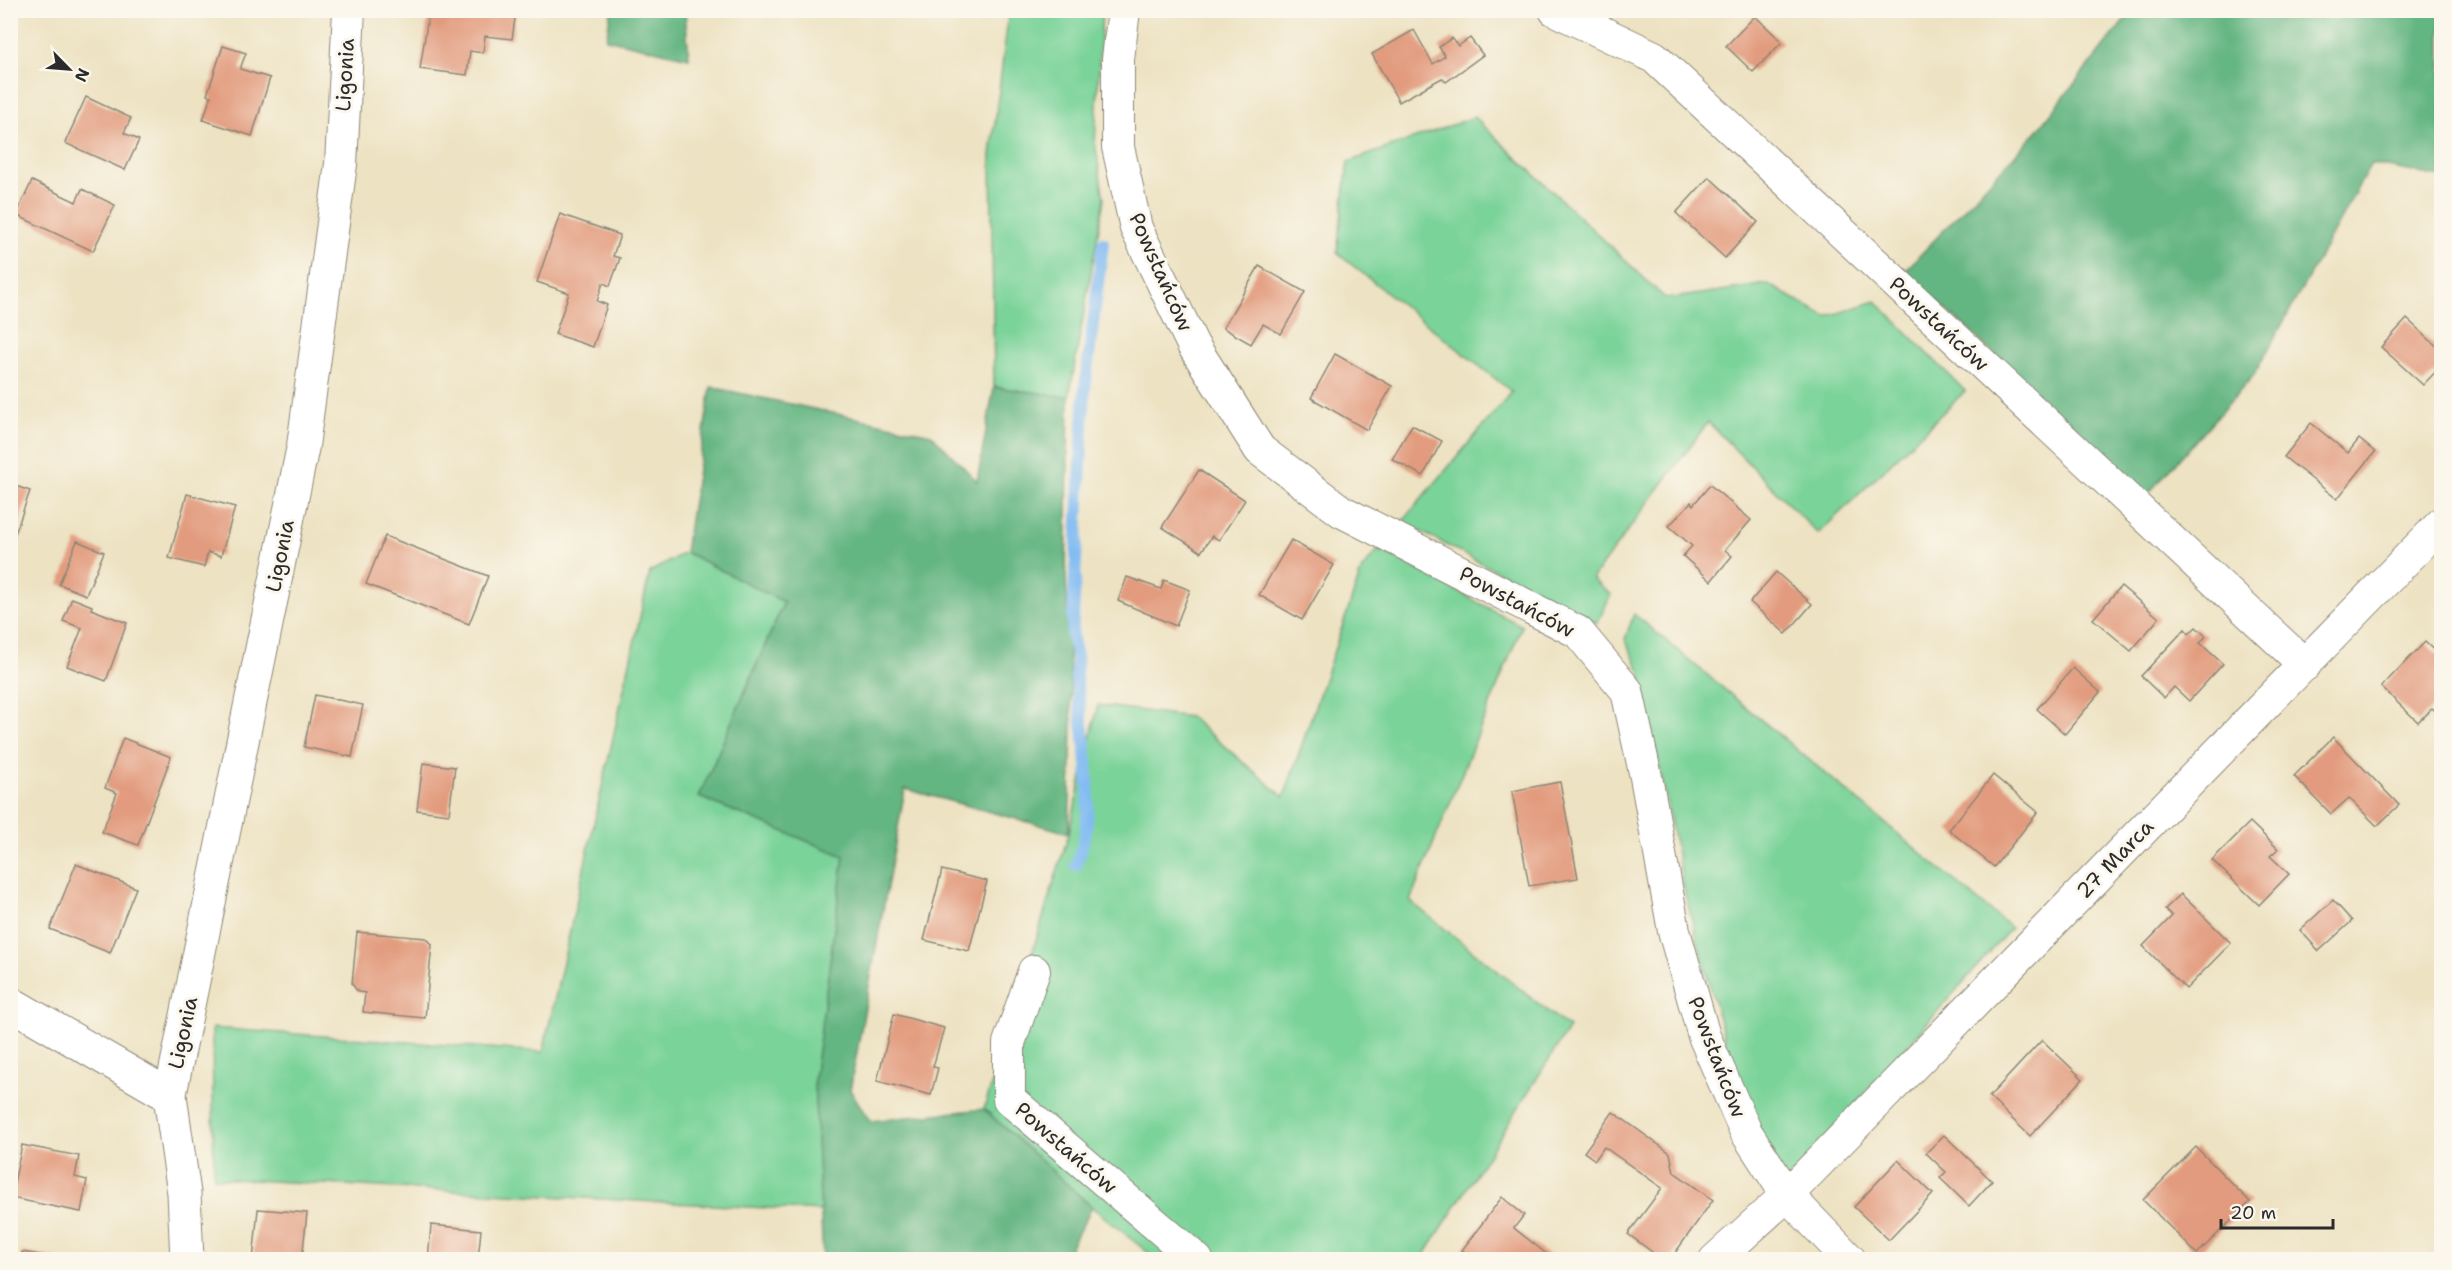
<svg xmlns="http://www.w3.org/2000/svg" width="2452" height="1270" font-family="'Shantell Sans',sans-serif">
<style>
.green{fill:#7ad399;stroke:#527f62;stroke-width:1.5}
.forest{fill:#63b581;stroke:#477056;stroke-width:1.5}
.lines{fill:none;stroke-linecap:round;stroke-linejoin:round}
.stream{stroke:#81bbf2;stroke-width:12}
.building{fill:#e29b7e}
.street-casing{stroke:#8c8676;stroke-width:34}
.secondary-casing{stroke:#8c8676;stroke-width:35}
.street{stroke:#fff;stroke-width:32}
.secondary{stroke:#fff;stroke-width:33}
.labels{text-anchor:middle;dominant-baseline:central;stroke-width:6;stroke-linejoin:round;paint-order:stroke}
.street-label{font-size:21px;fill:#2b2b2b;stroke:#fbf7ec}
</style>
<rect width="100%" height="100%" fill="#fbf7ec"/>
<filter id="ink" filterUnits="userSpaceOnUse"><feTurbulence type="fractalNoise" baseFrequency=".0167" numOctaves="2"/><feDisplacementMap in="SourceGraphic" scale="12" xChannelSelector="R" yChannelSelector="G"/><feConvolveMatrix kernelMatrix="1 2 1 2 8 2 1 2 1" color-interpolation-filters="sRGB"/></filter>
<filter id="wash" filterUnits="userSpaceOnUse"><feTurbulence type="fractalNoise" baseFrequency=".008" numOctaves="4" result="noise"/><feDisplacementMap in="SourceGraphic" scale="24" xChannelSelector="R" yChannelSelector="G"/><feGaussianBlur stdDeviation="1.35" result="paint"/><feColorMatrix in="noise" values="0 0 0 0 0 0 0 0 0 0 0 0 0 0 0 0 0 1.4 0 .05"/><feComposite in="paint" operator="in"/></filter>
<g filter="url(#wash)">
<rect width="100%" height="100%" fill="#ede2c2"/>
<g class="green">
<path d="M 1009,10 L 1102,11 L 1095,143 L 1104,199 L 1069,397 L 994,387 L 991,155 Z"/>
<path d="M 1474,117 L 1666,299 L 1768,284 L 1826,317 L 1876,301 L 1965,391 L 1818,534 L 1708,422 L 1592,579 L 1611,595 L 1597,623 L 1402,522 L 1512,392 L 1337,253 L 1348,162 Z"/>
<path d="M 1379,549 L 1522,626 L 1410,901 L 1569,1028 L 1422,1259 L 1156,1259 L 1092,1207 L 984,1109 L 1069,833 L 1098,705 L 1190,717 L 1284,797 L 1362,569 Z"/>
<path d="M 685,552 L 784,602 L 699,797 L 844,856 L 814,1081 L 821,1211 L 214,1178 L 212,1028 L 543,1052 L 650,572 Z"/>
<path d="M 1634,614 L 2011,928 L 1787,1182 L 1745,1114 L 1686,898 L 1640,671 L 1625,639 Z"/>
</g>
<g class="forest">
<path d="M 611,11 L 685,11 L 689,58 L 606,39 Z"/>
<path d="M 2132,11 L 2441,11 L 2441,177 L 2371,164 L 2254,375 L 2146,496 L 1905,271 L 2033,136 Z"/>
<path d="M 711,387 L 931,434 L 977,481 L 994,387 L 1069,397 L 1066,577 L 1072,725 L 1069,833 L 905,789 L 850,1090 L 870,1121 L 984,1109 L 1092,1207 L 1064,1259 L 823,1259 L 814,1081 L 844,856 L 699,797 L 784,602 L 685,552 Z"/>
</g>
<g class="lines">
<path class="stream" d="M 1076,865 C 1100,806 1083,738 1076,677 C 1075,671 1078,665 1077,659 C 1076,651 1074,644 1072,636 L 1085,388 L 1103,243"/>
</g>
<g id="blocks">
<g class="building">
<path d="M 429,10 L 516,12 L 512,39 L 485,36 L 483,53 L 470,51 L 467,75 L 420,69 Z"/>
<path d="M 1755,16 L 1782,42 L 1753,72 L 1726,46 Z"/>
<path d="M 1414,30 L 1433,64 L 1445,56 L 1439,47 L 1452,38 L 1458,46 L 1470,38 L 1483,55 L 1446,82 L 1442,78 L 1399,102 L 1372,54 Z"/>
<path d="M 223,46 L 246,53 L 240,69 L 270,78 L 252,136 L 203,120 L 211,96 L 207,95 Z"/>
<path d="M 86,97 L 131,118 L 124,133 L 139,140 L 125,170 L 65,143 Z"/>
<path d="M 1709,177 L 1758,222 L 1725,258 L 1676,213 Z"/>
<path d="M 32,181 L 76,202 L 82,189 L 115,205 L 93,251 L 16,215 Z"/>
<path d="M 560,214 L 620,235 L 613,256 L 620,258 L 610,286 L 603,283 L 597,301 L 607,305 L 593,347 L 555,334 L 569,293 L 537,282 Z"/>
<path d="M 1259,266 L 1305,292 L 1281,334 L 1263,324 L 1251,344 L 1223,328 Z"/>
<path d="M 2407,319 L 2442,351 L 2442,365 L 2423,385 L 2381,347 Z"/>
<path d="M 1335,354 L 1392,386 L 1367,430 L 1311,398 Z"/>
<path d="M 2311,423 L 2348,453 L 2359,439 L 2375,452 L 2337,499 L 2284,457 Z"/>
<path d="M 1412,425 L 1442,441 L 1423,476 L 1392,459 Z"/>
<path d="M 1199,470 L 1245,500 L 1219,540 L 1212,536 L 1201,552 L 1162,527 Z"/>
<path d="M 10,484 L 30,491 L 14,537 L 10,536 Z"/>
<path d="M 1710,485 L 1751,520 L 1725,550 L 1732,556 L 1711,581 L 1683,556 L 1692,546 L 1669,526 L 1691,502 L 1693,505 Z"/>
<path d="M 187,494 L 235,507 L 221,556 L 208,552 L 204,567 L 169,558 Z"/>
<path d="M 385,536 L 488,576 L 469,624 L 366,584 Z"/>
<path d="M 1291,540 L 1334,565 L 1302,620 L 1259,595 Z"/>
<path d="M 77,541 L 104,552 L 86,595 L 59,584 Z"/>
<path d="M 1776,572 L 1812,604 L 1786,634 L 1750,602 Z"/>
<path d="M 1127,577 L 1161,589 L 1164,580 L 1190,590 L 1176,626 L 1118,601 Z"/>
<path d="M 2121,586 L 2159,618 L 2131,651 L 2093,619 Z"/>
<path d="M 72,598 L 92,606 L 91,609 L 127,623 L 106,681 L 67,666 L 82,628 L 63,621 Z"/>
<path d="M 2196,627 L 2206,636 L 2200,643 L 2223,664 L 2189,701 L 2174,687 L 2164,698 L 2141,676 L 2185,629 L 2189,634 Z"/>
<path d="M 2425,642 L 2442,658 L 2442,717 L 2432,708 L 2418,722 L 2381,687 Z"/>
<path d="M 2073,668 L 2100,692 L 2065,734 L 2037,709 Z"/>
<path d="M 315,695 L 363,705 L 352,757 L 304,747 Z"/>
<path d="M 2333,737 L 2399,805 L 2377,826 L 2349,798 L 2331,814 L 2294,776 Z"/>
<path d="M 123,738 L 171,757 L 138,845 L 102,832 L 117,793 L 105,788 Z"/>
<path d="M 423,763 L 455,767 L 449,814 L 417,810 Z"/>
<path d="M 1993,775 L 2038,812 L 1994,867 L 1949,830 Z"/>
<path d="M 1560,782 L 1578,878 L 1529,886 L 1512,791 Z"/>
<path d="M 2250,822 L 2278,849 L 2270,856 L 2289,874 L 2259,905 L 2212,860 Z"/>
<path d="M 76,864 L 136,888 L 110,953 L 50,929 Z"/>
<path d="M 942,870 L 987,881 L 969,951 L 924,940 Z"/>
<path d="M 2181,894 L 2231,943 L 2186,989 L 2143,946 L 2172,916 L 2165,909 Z"/>
<path d="M 2333,900 L 2352,921 L 2319,951 L 2300,930 Z"/>
<path d="M 357,932 L 426,938 L 432,944 L 425,1018 L 363,1012 L 365,993 L 358,992 L 352,984 Z"/>
<path d="M 894,1014 L 944,1028 L 933,1067 L 938,1068 L 931,1095 L 877,1081 Z"/>
<path d="M 2042,1040 L 2083,1079 L 2030,1136 L 1989,1097 Z"/>
<path d="M 1613,1112 L 1670,1153 L 1674,1172 L 1713,1200 L 1670,1260 L 1663,1260 L 1628,1234 L 1662,1188 L 1604,1147 L 1595,1160 L 1584,1152 Z"/>
<path d="M 1944,1135 L 1992,1181 L 1969,1206 L 1940,1178 L 1946,1172 L 1926,1153 Z"/>
<path d="M 22,1145 L 79,1156 L 75,1177 L 87,1180 L 81,1212 L 11,1198 Z"/>
<path d="M 2196,1147 L 2250,1202 L 2197,1254 L 2143,1200 Z"/>
<path d="M 1898,1160 L 1933,1194 L 1889,1240 L 1854,1207 Z"/>
<path d="M 1502,1197 L 1524,1215 L 1514,1228 L 1554,1260 L 1475,1260 L 1462,1250 Z"/>
<path d="M 258,1209 L 307,1213 L 302,1260 L 253,1260 Z"/>
<path d="M 431,1225 L 481,1230 L 478,1260 L 428,1260 Z"/>
<path d="M 22,1252 L 57,1258 L 57,1260 L 21,1260 Z"/>
</g>
</g>
</g>
<g filter="url(#ink)">
<use href="#blocks" fill-opacity="0" stroke="#8c8676" stroke-width="1.5"/>
<g class="lines">
<defs>
<g id="street">
<path d="M 1124,10 L 1118,59 L 1118,147 L 1136,228 L 1193,345 L 1260,450 L 1341,511 L 1578,632 L 1627,691 L 1646,777 L 1674,931 L 1704,1036 L 1746,1132 L 1787,1195 L 1850,1260"/>
<path d="M 1555,10 L 1654,57 L 2305,665"/>
<path d="M 1034,971 L 1009,1043 L 1009,1099 L 1197,1260"/>
<path d="M 170,1096 L 303,446 L 341,164 L 349,10"/>
<path d="M 1715,1260 L 1787,1195 L 2442,523"/>
</g>
<path id="secondary" d="M 10,1003 L 170,1096 L 184,1193 L 187,1260"/>
</defs>
<use href="#street" class="street-casing"/>
<use href="#secondary" class="secondary-casing"/>
<use href="#street" class="street"/>
<use href="#secondary" class="secondary"/>
</g>
</g>
<g class="labels">
<g class="street-label">
<text transform="translate(345 75) rotate(-87)">Ligonia</text>
<text transform="translate(1161 272) rotate(66)">Powstańców</text>
<text transform="translate(1939 324) rotate(43)">Powstańców</text>
<text transform="translate(280 556) rotate(-79)">Ligonia</text>
<text transform="translate(1517 602) rotate(28)">Powstańców</text>
<text transform="translate(2115 859) rotate(-46)">27 Marca</text>
<text transform="translate(183 1033) rotate(-78)">Ligonia</text>
<text transform="translate(1717 1057) rotate(69)">Powstańców</text>
<text transform="translate(1066 1148) rotate(41)">Powstańców</text>
</g>
</g>
<rect width="2452" height="1270" fill="none" stroke="#fbf7ec" stroke-width="36"/>
<g transform="translate(69 69) rotate(115)" stroke="#fbf7ec" stroke-width="4.5" paint-order="stroke">
<path d="M0-4.5L10 22L0 15L-10 22Z" fill="#2b2b2b"/>
<text y="-9" font-size="16" font-weight="bold" text-anchor="middle" fill="#2b2b2b">N</text>
</g>
<path d="M2221 1219v9h112v-9" fill="none" stroke="#2b2b2b" stroke-width="3"/>
<text x="2230" y="1219" font-size="18" fill="#2b2b2b" stroke="#fbf7ec" stroke-width="4.5" paint-order="stroke">20 m</text>
</svg>
